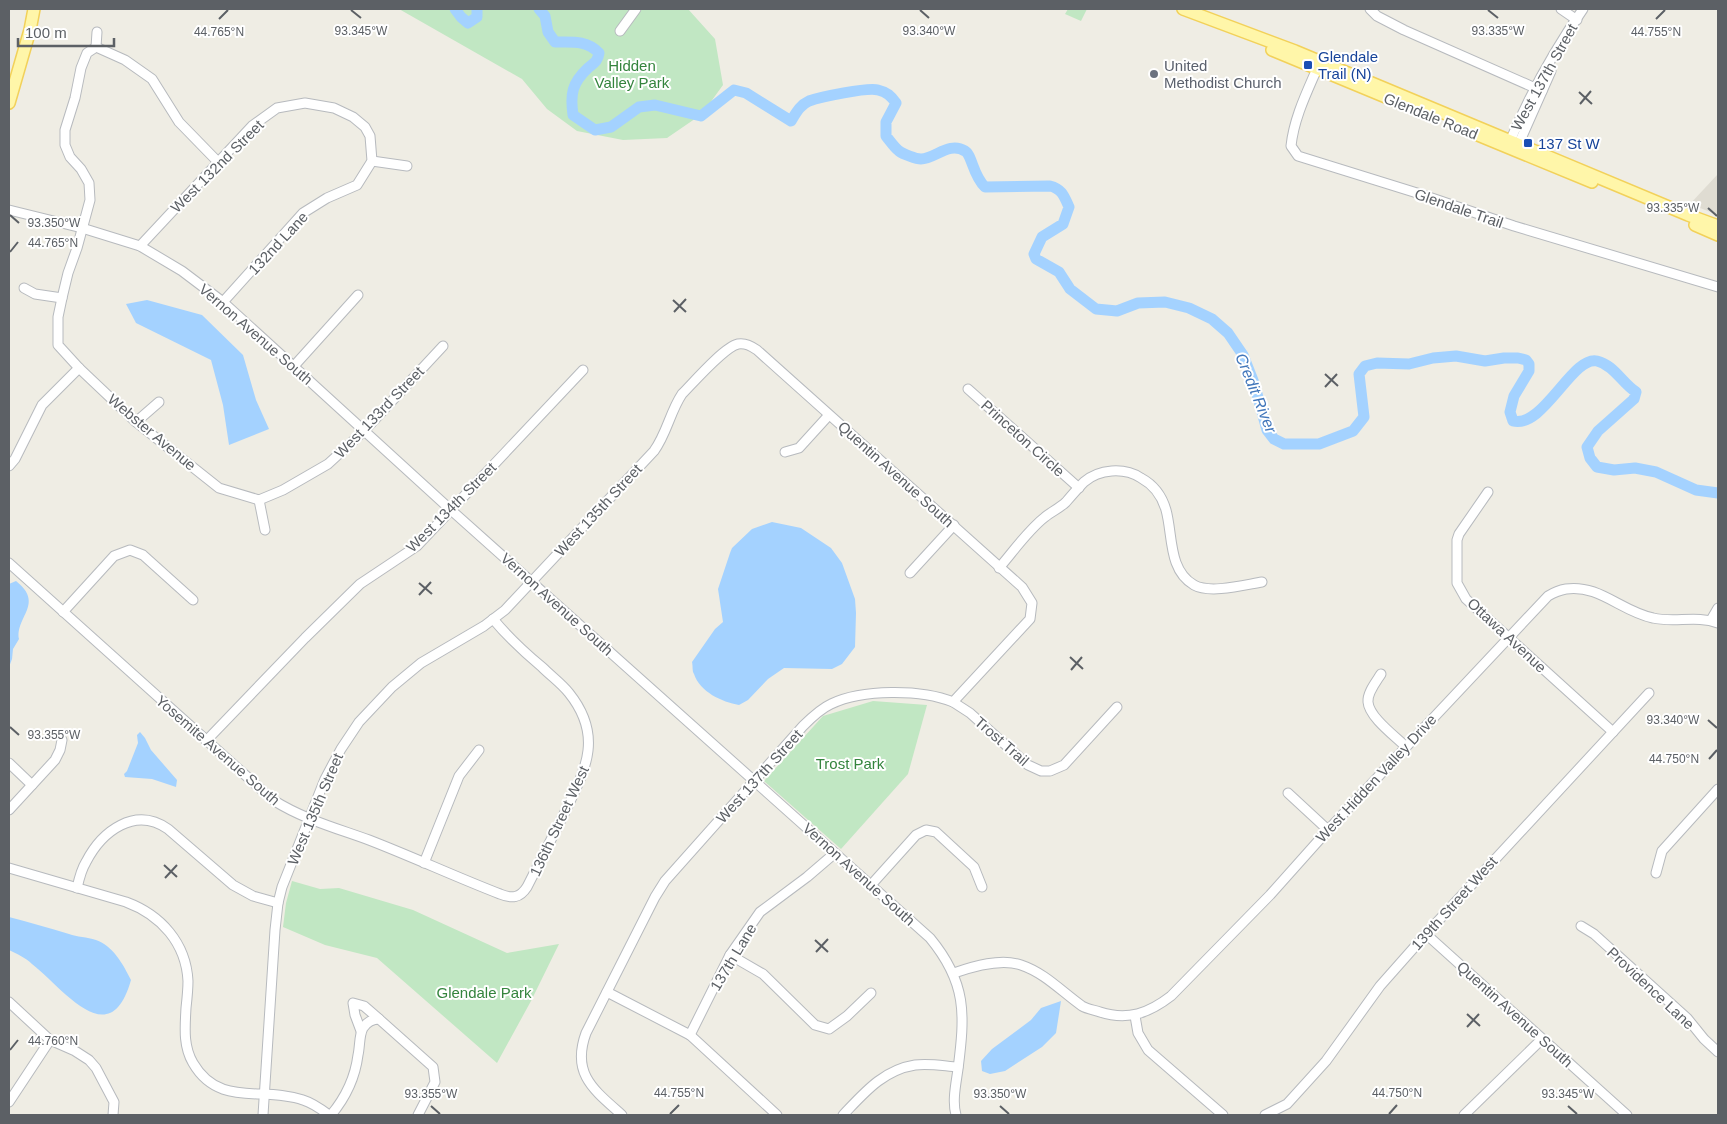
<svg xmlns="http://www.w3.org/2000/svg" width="1727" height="1124" font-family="Arial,sans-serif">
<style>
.education{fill:#dfdcd2}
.green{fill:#c1e7c3}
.water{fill:#a4d2ff}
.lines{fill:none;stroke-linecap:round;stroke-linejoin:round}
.river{stroke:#a4d2ff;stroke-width:11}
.minor-casing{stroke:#b7babe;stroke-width:11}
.major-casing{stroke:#f2d15a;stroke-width:14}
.minor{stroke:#fff;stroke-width:9}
.major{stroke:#fff6a9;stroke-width:11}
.ticks{fill:none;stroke:#5c6065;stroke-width:2}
.transit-dot{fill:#1a4fb4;stroke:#fff;stroke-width:2}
.worship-dot{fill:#6b7280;stroke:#fff;stroke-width:2}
.labels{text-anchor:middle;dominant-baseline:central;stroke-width:4;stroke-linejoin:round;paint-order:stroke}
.transit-label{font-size:15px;fill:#164399;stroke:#fff;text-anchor:start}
.park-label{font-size:15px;fill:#34843d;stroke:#fff}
.worship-label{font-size:15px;fill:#5b616d;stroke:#fff;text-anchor:start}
.street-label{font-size:15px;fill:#5c6065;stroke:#fff}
.water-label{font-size:16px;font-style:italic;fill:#4277bb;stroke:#fff}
.ticks-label{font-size:12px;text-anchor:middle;fill:#5c6065;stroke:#fff;stroke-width:4;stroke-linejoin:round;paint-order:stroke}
</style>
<rect width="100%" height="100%" fill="#efede4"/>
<path class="education" d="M 1718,174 L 1718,215 L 1690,204 Z"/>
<g class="green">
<path d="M 399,9 L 688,9 L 715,39 L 723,85 L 702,114 L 667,138 L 623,140 L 577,131 L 547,109 L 522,79 Z"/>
<path d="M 1068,9 L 1087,9 L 1081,21 L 1065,14 Z"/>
<path d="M 873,701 L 927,705 L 908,774 L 841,849 L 764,781 L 823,716 Z"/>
<path d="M 292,881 L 320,889 L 339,888 L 413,910 L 507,953 L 559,944 L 531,1001 L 497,1063 L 377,958 L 325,945 L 283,927 L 286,903 Z"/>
</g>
<g class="water">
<path d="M 147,300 L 202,315 L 243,355 L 256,400 L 269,429 L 229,445 L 223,405 L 211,360 L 136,323 L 126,304 Z"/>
<path d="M 772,522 L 801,528 L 831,548 L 842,563 L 855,599 L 856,613 L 855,647 L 842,664 L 832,669 L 784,668 L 768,679 L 748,700 L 739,705 C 722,702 700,692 694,674 C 692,671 693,666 692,662 L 715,629 L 723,622 L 718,589 L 730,553 L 732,548 L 752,529 Z"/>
<path d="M 16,581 C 45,604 15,617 19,639 L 13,649 L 12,659 L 9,667 L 9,584 Z"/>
<path d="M 140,732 L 145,738 L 151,750 L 177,780 L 176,787 L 152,779 L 125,777 L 124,774 L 127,771 L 138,743 L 137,735 Z"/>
<path d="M 9,917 C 29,922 49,928 69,934 C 77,937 87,937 96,940 C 113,946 123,964 131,980 C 110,1055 63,988 32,964 C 26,958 17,954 9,950 Z"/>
<path d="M 1061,1001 L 1056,1033 L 1042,1047 L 1005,1071 L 990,1074 L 982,1071 L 981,1061 L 992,1049 L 1031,1020 L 1041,1008 Z"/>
</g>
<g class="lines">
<g class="river">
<path d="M 455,9 L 461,17 L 468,23 L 477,17 L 477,9"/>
<path d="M 539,9 L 545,16 L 548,32 L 555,42 C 572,42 587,40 599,53 C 598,61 594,63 588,68 C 572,83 570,94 573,115 L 595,130 L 611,127 L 639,107 L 655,105 L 701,116 L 734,90 L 746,93 L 791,121 C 796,113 800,105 809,101 C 820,97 868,87 878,90 C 887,92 891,96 896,103 L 886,122 L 886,136 C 890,141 894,147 899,151 C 903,154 916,159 921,159 C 935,159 949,141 965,151 C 972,155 973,176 985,187 L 1050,186 C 1062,189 1064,196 1069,207 L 1063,224 L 1042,237 L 1034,254 L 1036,259 L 1059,272 L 1070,289 L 1096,309 L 1117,311 L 1138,303 L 1165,302 L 1189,308 L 1212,319 L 1228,333 L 1243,355 L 1254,383 L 1267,430 L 1274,439 L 1284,444 L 1319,444 L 1353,431 L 1364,417 L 1359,374 L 1365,366 L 1377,363 L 1409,364 L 1433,358 L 1456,356 L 1485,361 L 1504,358 L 1518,358 L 1526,360 L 1529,364 L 1529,371 L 1514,396 L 1510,412 L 1513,421 C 1543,429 1573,355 1597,361 C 1614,365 1622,383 1636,392 L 1634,399 L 1598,431 L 1587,447 L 1590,458 L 1597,467 L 1614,470 L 1635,468 L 1656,472 L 1696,490 L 1718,493"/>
</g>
<defs>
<g id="minor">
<path d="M 1370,9 L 1377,16 L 1404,30 L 1542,91"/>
<path d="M 1561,9 L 1577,20"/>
<path d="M 620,31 L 636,9"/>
<path d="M 97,32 L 96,47 L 87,53 L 81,68 L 75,98 L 65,130 L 65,145 L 70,157 L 81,169 L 89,183 L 90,200 L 77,248 L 68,273 L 62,298 L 58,317 L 58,345 L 79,368 L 136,422 L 219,488 L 259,500"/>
<path d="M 96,47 L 125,60 L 152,79 L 179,122 L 218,162"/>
<path d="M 1319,64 C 1308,90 1294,117 1291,146 L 1298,156 L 1417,193 L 1514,226 L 1718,287"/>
<path d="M 1508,146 C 1528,98 1553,52 1583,9"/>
<path d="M 1516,150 L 1551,71"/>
<path d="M 372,161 L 407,166"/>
<path d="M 9,210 L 82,228 L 140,246 L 182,271 L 223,302 L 451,510 L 930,938 C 967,983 965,1014 958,1069 C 956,1084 952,1101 956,1115"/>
<path d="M 140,246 L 252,126 L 277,108 L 305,103 L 334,108 L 353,117 L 365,127 L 370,136 L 372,161 L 357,185 L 327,198 L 303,213 L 223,302"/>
<path d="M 24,288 L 35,294 L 62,298"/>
<path d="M 294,366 L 358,295"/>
<path d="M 968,389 L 1079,488"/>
<path d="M 136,422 L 159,402"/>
<path d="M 785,452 L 799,448 L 829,415"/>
<path d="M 9,466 L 15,459 L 42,405 L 79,368"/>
<path d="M 1488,492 L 1459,534 L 1457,540 L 1457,583 L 1466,599 L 1613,732"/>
<path d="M 259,500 L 283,490 L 328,464 L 365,430 L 443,346"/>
<path d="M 259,500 L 265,530"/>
<path d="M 9,563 L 273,800 C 303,819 336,828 369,840 C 413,857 456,877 500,894 C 512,899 520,898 527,887 C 539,863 551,840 563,816 C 584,772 605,738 569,693 C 562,684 551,676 542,667 C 524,652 508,637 493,619"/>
<path d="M 999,568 C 1013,552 1028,530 1045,517 C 1051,512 1060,508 1066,502 C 1072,495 1078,488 1084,482 C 1099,469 1124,467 1141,478 C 1154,485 1162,496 1166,510 C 1173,535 1168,570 1194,585 C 1210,594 1244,585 1262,582"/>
<path d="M 910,573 L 954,525"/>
<path d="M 63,612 L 114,556 L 130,550 L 143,555 L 193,600"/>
<path d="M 1711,620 L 1718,608"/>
<path d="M 1381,674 C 1376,682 1367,693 1368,702 C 1369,717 1395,736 1405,746"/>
<path d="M 953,702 L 970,713 L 1028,765 L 1041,771 L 1050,771 L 1064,765 L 1117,707"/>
<path d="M 206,741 L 305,638 L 360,584 L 417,546 L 583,370"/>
<path d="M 9,763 L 32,785"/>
<path d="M 1288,793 L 1328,830"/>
<path d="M 9,810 L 55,760 L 60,750 L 62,740"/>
<path d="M 424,863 L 459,776 L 479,750"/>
<path d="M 9,868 L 126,902 C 161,915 186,943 188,981 C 188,990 187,999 186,1008 C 185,1027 183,1046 193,1063 C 219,1108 263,1086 303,1100 C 313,1103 321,1109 329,1115"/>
<path d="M 1656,873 L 1662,851 L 1718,789"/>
<path d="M 871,885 L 916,835 L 926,830 L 936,832 L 974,867 L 982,887"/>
<path d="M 77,888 C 79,879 81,870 86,862 C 102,831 135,806 168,829 L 233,885 L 253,896 L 278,903"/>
<path d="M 1581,926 L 1594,934 L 1687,1018 L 1704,1039 L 1718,1052"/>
<path d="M 1426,934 L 1627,1115"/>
<path d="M 730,955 L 763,974 L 815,1025 L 829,1029 L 847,1016 L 871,993"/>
<path d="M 954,973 C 974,966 1001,958 1021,965 C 1045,973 1062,992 1082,1006 C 1087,1009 1094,1010 1100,1012 C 1128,1021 1149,1013 1171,996 L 1270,895 L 1328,830 L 1548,596 C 1553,593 1560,590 1566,589 C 1599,584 1622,612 1653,618 C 1674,623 1697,615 1718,623"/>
<path d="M 607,992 L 690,1035 L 777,1115"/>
<path d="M 9,1002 L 50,1040 L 75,1051 L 89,1060 L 96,1068 L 114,1102 L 113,1115"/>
<path d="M 1135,1016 L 1138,1033 L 1148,1050 L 1223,1115"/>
<path d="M 361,1031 L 355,1015 L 353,1003 L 364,1006 L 379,1019"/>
<path d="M 690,1035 L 730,955 L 760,912 L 807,877 L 835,853"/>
<path d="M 9,1102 L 50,1040"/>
<path d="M 263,1115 L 275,930 L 278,903 L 282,887 L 325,779 L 341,749 L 359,722 L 392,687 L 421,663 L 484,626 L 505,610 L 654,451 C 667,433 670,412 682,394 C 693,383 724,347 738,344 C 746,343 751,346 757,350 L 1022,587 L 1032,603 L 1030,619 L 953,702 C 921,689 862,689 831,704 C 820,709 811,718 803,726 L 665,881 L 655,897 L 586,1033 C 571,1074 594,1090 622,1115"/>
<path d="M 331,1115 C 346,1097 355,1079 358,1055 C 360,1047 359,1035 363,1028 C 367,1022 373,1019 379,1019 L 433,1067 L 435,1082 L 418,1115"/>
<path d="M 843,1115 C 864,1093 883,1070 915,1065 C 929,1063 944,1066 958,1067"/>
<path d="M 1265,1115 L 1287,1104 L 1326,1061 L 1380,986 L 1426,934 L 1649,693"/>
<path d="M 1464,1115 L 1542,1039"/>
</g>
<g id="major">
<path d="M 1183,9 L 1295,51 L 1688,215 L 1718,226"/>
<path d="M 1272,50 L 1405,105"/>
<path d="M 9,103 L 30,30 L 34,9"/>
<path d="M 1473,133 L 1592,182"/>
<path d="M 1695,225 L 1718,235"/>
</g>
</defs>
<use href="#minor" class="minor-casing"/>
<use href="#major" class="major-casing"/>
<use href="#minor" class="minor"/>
<use href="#major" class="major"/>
</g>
<path class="ticks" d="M 351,10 L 361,18M 920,10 L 929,18M 1488,10 L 1498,18M 219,19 L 228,10M 1656,19 L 1665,10M 1579,92 L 1592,104M 1580,104 L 1591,91M 1708,208 L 1717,216M 10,215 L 19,223M 10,252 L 18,242M 673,300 L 686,312M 674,312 L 686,299M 1325,374 L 1338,386M 1325,387 L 1337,374M 419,583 L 432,594M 419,595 L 431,582M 1070,657 L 1083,669M 1071,670 L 1082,657M 1708,720 L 1717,728M 10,727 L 19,735M 1709,759 L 1717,750M 164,865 L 177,877M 165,878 L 177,865M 815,940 L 828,952M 816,952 L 828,939M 1467,1014 L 1480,1026M 1467,1027 L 1479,1014M 10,1050 L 18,1040M 431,1106 L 440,1114M 1000,1106 L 1009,1114M 1568,1106 L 1577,1114M 670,1114 L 679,1105M 1389,1114 L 1397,1105"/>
<g class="transit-dot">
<rect x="1303" y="60" width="10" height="10" rx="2.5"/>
<rect x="1523" y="138" width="10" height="10" rx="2.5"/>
</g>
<circle class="worship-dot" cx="1154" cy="74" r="5"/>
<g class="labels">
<g class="transit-label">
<text x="1318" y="56">Glendale<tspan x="1318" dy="17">Trail (N)</tspan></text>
<text x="1538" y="143">137 St W</text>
</g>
<g class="park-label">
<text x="632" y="65">Hidden<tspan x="632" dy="17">Valley Park</tspan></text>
<text x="850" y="763">Trost Park</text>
<text x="484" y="992">Glendale Park</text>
</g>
<g class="worship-label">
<text x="1164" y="65">United<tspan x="1164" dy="17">Methodist Church</tspan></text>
</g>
<g class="street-label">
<text transform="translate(1544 77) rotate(-61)">West 137th Street</text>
<text transform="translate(1431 116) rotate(22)">Glendale Road</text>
<text transform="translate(217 166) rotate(-45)">West 132nd Street</text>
<text transform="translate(1459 208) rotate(19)">Glendale Trail</text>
<text transform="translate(278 243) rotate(-47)">132nd Lane</text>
<text transform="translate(256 334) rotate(41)">Vernon Avenue South</text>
<text transform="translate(379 412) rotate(-46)">West 133rd Street</text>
<text transform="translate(152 432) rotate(40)">Webster Avenue</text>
<text transform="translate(1023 438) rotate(42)">Princeton Circle</text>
<text transform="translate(896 474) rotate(42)">Quentin Avenue South</text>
<text transform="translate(451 507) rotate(-45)">West 134th Street</text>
<text transform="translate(598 510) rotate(-47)">West 135th Street</text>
<text transform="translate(557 604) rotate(42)">Vernon Avenue South</text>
<text transform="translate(1507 635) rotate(43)">Ottawa Avenue</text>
<text transform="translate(1002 741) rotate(41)">Trost Trail</text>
<text transform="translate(218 750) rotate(41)">Yosemite Avenue South</text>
<text transform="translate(759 776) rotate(-48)">West 137th Street</text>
<text transform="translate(1376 778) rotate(-47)">West Hidden Valley Drive</text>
<text transform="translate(315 809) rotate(-67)">West 135th Street</text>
<text transform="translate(559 821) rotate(-65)">136th Street West</text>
<text transform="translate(859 874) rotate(42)">Vernon Avenue South</text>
<text transform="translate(1454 903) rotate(-48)">139th Street West</text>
<text transform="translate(733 957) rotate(-59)">137th Lane</text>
<text transform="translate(1651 988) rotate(43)">Providence Lane</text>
<text transform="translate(1515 1014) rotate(42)">Quentin Avenue South</text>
</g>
<g class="water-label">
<text transform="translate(1256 393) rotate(68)">Credit River</text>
</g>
</g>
<g class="ticks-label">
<text x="361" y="35">93.345°W</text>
<text x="929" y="35">93.340°W</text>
<text x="1498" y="35">93.335°W</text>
<text x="219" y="36">44.765°N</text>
<text x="1656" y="36">44.755°N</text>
<text x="1673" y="212">93.335°W</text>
<text x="54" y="227">93.350°W</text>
<text x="53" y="247">44.765°N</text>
<text x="1673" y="724">93.340°W</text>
<text x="54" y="739">93.355°W</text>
<text x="1674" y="763">44.750°N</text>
<text x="53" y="1045">44.760°N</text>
<text x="679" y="1097">44.755°N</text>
<text x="1397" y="1097">44.750°N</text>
<text x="431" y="1098">93.355°W</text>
<text x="1000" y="1098">93.350°W</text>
<text x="1568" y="1098">93.345°W</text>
</g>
<rect width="1727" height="1124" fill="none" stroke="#5c6065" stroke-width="20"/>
<path d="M18 38v8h96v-8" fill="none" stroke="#5c6065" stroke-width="2.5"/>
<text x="25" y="38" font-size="15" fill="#5c6065" stroke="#ffffff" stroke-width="4" paint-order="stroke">100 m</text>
</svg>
